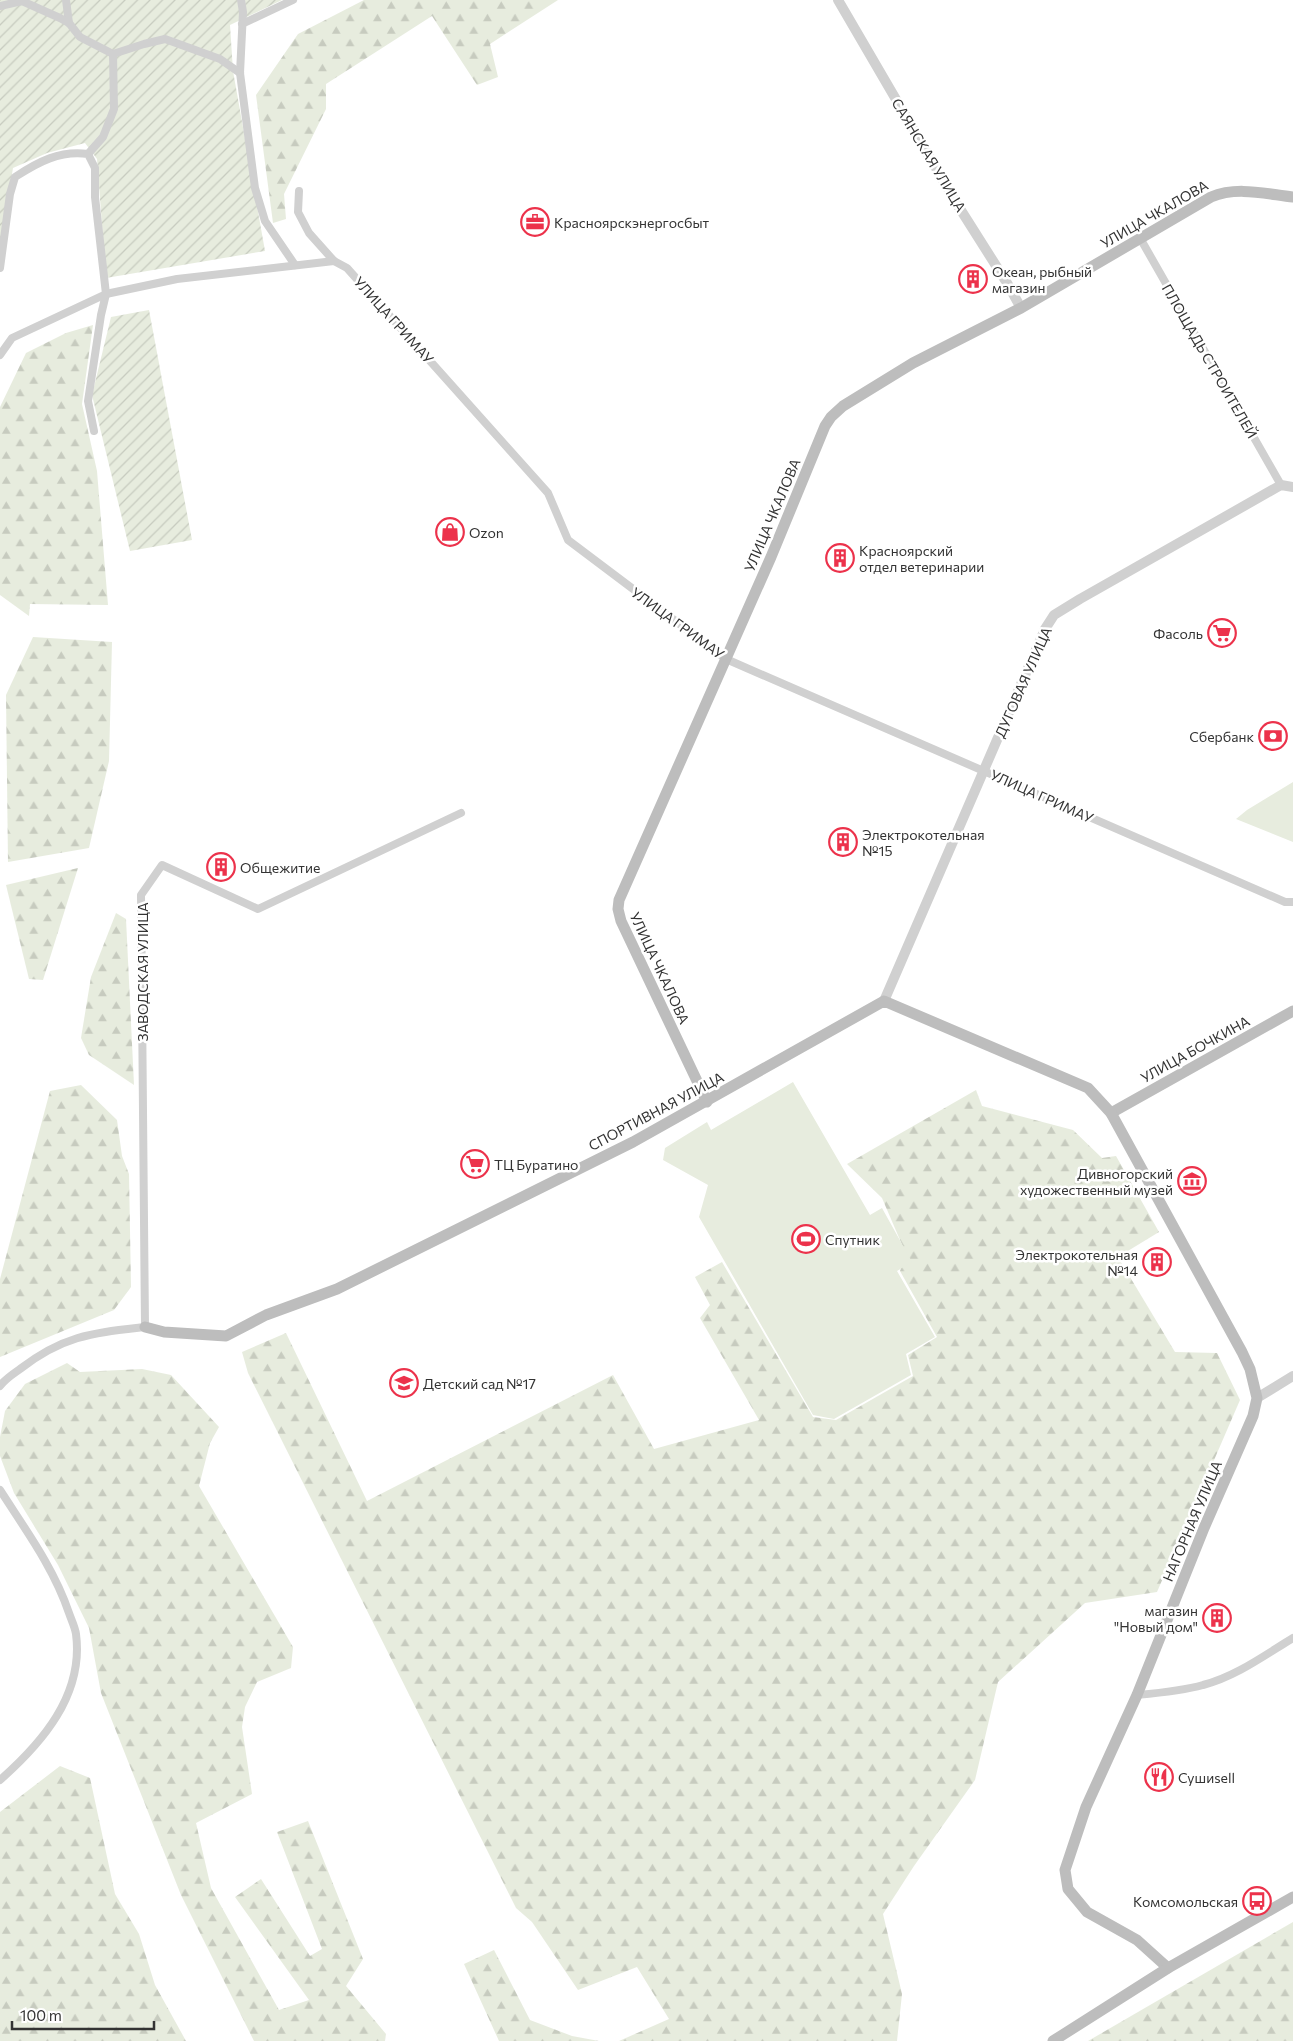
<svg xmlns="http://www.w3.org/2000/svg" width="1293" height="2041" font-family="Commissioner,sans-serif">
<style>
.forest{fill:url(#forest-firs)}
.park{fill:#e7ecde}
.garden{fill:url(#garden-furrows)}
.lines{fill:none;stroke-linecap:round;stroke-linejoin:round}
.minor{stroke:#d0d0d0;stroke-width:8}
.tertiary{stroke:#d0d0d0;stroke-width:10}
.secondary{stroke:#bdbdbd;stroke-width:11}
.labels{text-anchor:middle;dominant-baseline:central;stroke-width:5;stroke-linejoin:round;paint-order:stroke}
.street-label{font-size:14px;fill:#333;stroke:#fff}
.poi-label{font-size:14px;fill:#333;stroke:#fff;text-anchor:start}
</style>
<defs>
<pattern id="forest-firs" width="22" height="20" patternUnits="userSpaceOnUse" patternTransform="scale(1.25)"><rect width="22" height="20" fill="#e7ecde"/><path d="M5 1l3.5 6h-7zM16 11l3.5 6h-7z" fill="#c7cbbf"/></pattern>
<pattern id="garden-furrows" width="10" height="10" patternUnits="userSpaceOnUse" patternTransform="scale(1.25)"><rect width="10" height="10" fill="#e7ecde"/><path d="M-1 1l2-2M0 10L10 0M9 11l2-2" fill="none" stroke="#c7cbbf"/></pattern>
</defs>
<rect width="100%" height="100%" fill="#fff"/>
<g class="forest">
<path d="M 364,0 L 558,0 L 490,44 L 498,77 L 477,85 L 432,16 L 326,84 L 326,109 L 284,194 L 286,219 L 273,223 L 256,95 L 298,34 Z"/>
<path d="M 93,325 L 82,404 L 97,471 L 108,605 L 30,604 L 29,616 L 0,595 L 0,407 L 26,353 L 66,333 Z"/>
<path d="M 33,637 L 112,642 L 109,761 L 89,848 L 8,862 L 6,695 Z"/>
<path d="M 78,868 L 43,980 L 29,979 L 6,885 Z"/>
<path d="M 116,913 L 126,919 L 134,1085 L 89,1055 L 81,1038 L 91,977 Z"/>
<path d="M 81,1085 L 117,1120 L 122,1156 L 129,1174 L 131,1287 L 114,1310 L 0,1357 L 0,1279 L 50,1091 Z"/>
<path d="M 976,1090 L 982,1106 L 1073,1130 L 1102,1158 L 1116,1156 L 1159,1232 L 1118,1257 L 1175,1352 L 1217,1353 L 1240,1400 L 1157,1592 L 1085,1603 L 998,1682 L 975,1780 L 914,1866 L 883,1914 L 902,1994 L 897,2041 L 619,2041 L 669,2019 L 637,1967 L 578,1990 L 532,1922 L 516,1908 L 248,1373 L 242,1352 L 286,1333 L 367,1501 L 613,1375 L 654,1449 L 759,1420 L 700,1318 L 710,1305 L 695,1277 L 722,1262 L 813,1417 L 836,1420 L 913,1376 L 908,1355 L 937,1337 L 900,1271 L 906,1254 L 882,1198 L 847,1164 Z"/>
<path d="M 67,1363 L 80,1372 L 142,1369 L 171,1375 L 219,1427 L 210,1443 L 199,1486 L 293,1647 L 291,1668 L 257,1682 L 245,1707 L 242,1727 L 252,1794 L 196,1823 L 211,1888 L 279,2010 L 309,2000 L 235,1897 L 261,1879 L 310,1956 L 322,1949 L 277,1832 L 308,1821 L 363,1959 L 346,1986 L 386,2034 L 385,2041 L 254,2041 L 181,1895 L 101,1693 L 89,1628 L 58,1565 L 14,1493 L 0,1456 L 0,1437 L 5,1411 L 25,1384 Z"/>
<path d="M 60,1766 L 90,1778 L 115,1894 L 139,1934 L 155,1985 L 186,2041 L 0,2041 L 0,1812 Z"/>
<path d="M 1293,1922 L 1293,2041 L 1088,2041 Z"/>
<path d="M 494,1950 L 530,2020 L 572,2036 L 599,2041 L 499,2041 L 464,1964 Z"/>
</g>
<g class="park">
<path d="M 1293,782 L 1293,842 L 1236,819 L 1247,810 Z"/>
<path d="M 793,1082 L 870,1215 L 882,1208 L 912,1262 L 897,1271 L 935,1337 L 906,1354 L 911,1375 L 834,1419 L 813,1415 L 699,1217 L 708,1185 L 663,1160 L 665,1148 L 707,1122 L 711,1130 Z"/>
</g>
<g class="garden">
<path d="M 0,0 L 282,0 L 230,25 L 233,71 L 265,251 L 106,278 L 97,159 L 85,143 L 47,153 L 13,168 L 0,246 Z"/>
<path d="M 149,310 L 192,540 L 130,551 L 92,395 L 111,317 Z"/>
</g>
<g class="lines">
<g class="minor">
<path d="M 66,0 L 69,23"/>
<path d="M 241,0 L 243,12 L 240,73 L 255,188 L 265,221 L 295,265"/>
<path d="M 0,6 L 22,1 L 60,18 L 69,23 L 80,37 L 113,54 L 114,109 L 103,137 L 88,154"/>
<path d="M 242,24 L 293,0"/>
<path d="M 113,54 L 144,44 L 165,39 L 220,59 L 240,73"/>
<path d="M 299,191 L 298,212 L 309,233 L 334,261 L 347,268 L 548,493 L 568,540 L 726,659 L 1285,902 L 1293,902"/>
<path d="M 1140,238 L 1281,485"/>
<path d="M 0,268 L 10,194 L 15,177 C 38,162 60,150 88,154 L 95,168 L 95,197 L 106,294 L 101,315 L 88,401 L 94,431"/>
<path d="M 0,355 L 12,338 L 106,294 L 177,279 L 334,261"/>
<path d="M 0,1386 C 5,1379 13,1374 20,1369 C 64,1335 93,1333 145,1327 L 141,895 L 162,865 L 258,909 L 461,813"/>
<path d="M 0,1490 C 25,1529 54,1568 69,1613 C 71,1619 75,1627 76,1634 C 84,1695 42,1743 0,1780"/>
<path d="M 1137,1695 C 1159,1693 1182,1691 1203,1685 C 1235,1677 1265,1655 1293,1638"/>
</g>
<g class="tertiary">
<path d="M 838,0 L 957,204 L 1007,283 L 1021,308"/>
<path d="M 884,1001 L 1045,629 L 1054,615 L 1080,599 L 1281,485 L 1293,487"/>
<path d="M 1257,1398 L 1293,1376"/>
</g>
<g class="secondary">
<path d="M 707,1102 L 621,921 L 618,909 L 619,900 L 771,557 L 825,426 L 831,417 L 843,406 L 913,363 L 1021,308 L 1211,197 C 1237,186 1266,194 1293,197"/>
<path d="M 1111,1113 L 1293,1011"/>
<path d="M 145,1327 L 164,1332 L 226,1336 L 266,1315 L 337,1289 L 633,1142 L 884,1001 L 1088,1088 L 1111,1113 L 1242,1352 L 1250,1369 L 1257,1398 L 1253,1416 L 1204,1528 L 1137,1695 L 1086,1807 L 1065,1870 L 1068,1889 L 1087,1912 L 1137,1940 L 1168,1968"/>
<path d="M 1053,2041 L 1168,1968 L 1293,1897"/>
</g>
</g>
<defs>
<symbol id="office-ring" viewBox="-11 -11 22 22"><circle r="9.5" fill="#fff" stroke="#ec324b" stroke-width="1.5"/><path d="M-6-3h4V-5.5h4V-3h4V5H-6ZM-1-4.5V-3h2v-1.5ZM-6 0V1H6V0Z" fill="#ec324b"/></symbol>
<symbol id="building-ring" viewBox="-11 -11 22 22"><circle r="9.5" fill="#fff" stroke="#ec324b" stroke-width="1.5"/><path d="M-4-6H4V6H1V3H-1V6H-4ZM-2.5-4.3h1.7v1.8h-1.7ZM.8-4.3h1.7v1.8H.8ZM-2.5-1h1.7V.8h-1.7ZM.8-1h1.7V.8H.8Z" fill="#ec324b"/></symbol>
<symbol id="shop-ring" viewBox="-11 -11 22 22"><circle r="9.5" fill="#fff" stroke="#ec324b" stroke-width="1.5"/><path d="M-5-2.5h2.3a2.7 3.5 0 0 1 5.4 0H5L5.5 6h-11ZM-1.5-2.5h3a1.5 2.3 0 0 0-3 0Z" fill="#ec324b"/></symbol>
<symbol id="supermarket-ring" viewBox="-11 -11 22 22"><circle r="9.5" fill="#fff" stroke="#ec324b" stroke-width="1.5"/><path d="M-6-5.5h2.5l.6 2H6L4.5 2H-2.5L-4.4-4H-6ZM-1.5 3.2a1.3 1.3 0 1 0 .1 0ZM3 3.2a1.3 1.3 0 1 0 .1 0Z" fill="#ec324b"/></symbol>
<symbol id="bank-ring" viewBox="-11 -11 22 22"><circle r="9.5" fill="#fff" stroke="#ec324b" stroke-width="1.5"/><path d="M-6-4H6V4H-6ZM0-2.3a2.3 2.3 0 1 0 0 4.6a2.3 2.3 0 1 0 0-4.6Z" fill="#ec324b"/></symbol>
<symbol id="museum-ring" viewBox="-11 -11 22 22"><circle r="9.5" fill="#fff" stroke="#ec324b" stroke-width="1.5"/><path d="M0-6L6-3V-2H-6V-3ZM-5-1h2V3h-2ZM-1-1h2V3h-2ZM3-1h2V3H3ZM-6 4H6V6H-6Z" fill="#ec324b"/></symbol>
<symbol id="stadium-ring" viewBox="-11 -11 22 22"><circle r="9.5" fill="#fff" stroke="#ec324b" stroke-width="1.5"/><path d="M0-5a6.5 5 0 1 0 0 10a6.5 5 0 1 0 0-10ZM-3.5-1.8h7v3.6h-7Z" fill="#ec324b"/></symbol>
<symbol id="school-ring" viewBox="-11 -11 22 22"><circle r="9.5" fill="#fff" stroke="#ec324b" stroke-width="1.5"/><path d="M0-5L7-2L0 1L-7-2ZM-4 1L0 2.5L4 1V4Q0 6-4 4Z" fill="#ec324b"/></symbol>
<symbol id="restaurant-ring" viewBox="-11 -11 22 22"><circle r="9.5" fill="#fff" stroke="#ec324b" stroke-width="1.5"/><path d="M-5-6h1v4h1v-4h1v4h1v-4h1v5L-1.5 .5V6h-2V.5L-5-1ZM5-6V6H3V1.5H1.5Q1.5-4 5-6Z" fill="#ec324b"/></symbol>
<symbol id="bus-ring" viewBox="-11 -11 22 22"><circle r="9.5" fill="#fff" stroke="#ec324b" stroke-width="1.5"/><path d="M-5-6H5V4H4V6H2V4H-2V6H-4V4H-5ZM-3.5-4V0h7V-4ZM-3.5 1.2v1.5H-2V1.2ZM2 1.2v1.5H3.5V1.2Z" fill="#ec324b"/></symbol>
</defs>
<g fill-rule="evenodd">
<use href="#office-ring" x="519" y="206" width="32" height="32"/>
<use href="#building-ring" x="957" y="263" width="32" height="32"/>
<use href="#shop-ring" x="434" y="516" width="32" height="32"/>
<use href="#building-ring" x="824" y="542" width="32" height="32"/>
<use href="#supermarket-ring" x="1206" y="617" width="32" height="32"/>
<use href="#bank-ring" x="1257" y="720" width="32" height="32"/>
<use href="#building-ring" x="827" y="826" width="32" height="32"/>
<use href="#building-ring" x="205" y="851" width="32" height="32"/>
<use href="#supermarket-ring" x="459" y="1148" width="32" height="32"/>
<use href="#museum-ring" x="1176" y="1165" width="32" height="32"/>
<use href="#stadium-ring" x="790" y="1223" width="32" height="32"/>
<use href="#building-ring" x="1141" y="1246" width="32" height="32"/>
<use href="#school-ring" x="388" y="1367" width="32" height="32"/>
<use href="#building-ring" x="1201" y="1602" width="32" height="32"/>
<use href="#restaurant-ring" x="1143" y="1761" width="32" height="32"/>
<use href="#bus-ring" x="1241" y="1885" width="32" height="32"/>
</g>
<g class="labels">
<g class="street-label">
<text transform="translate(929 155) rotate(59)">САЯНСКАЯ УЛИЦА</text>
<text transform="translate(1154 214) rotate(-30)">УЛИЦА ЧКАЛОВА</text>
<text transform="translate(394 320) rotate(48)">УЛИЦА ГРИМАУ</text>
<text transform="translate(1210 361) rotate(60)">ПЛОЩАДЬ СТРОИТЕЛЕЙ</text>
<text transform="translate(772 515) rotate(-67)">УЛИЦА ЧКАЛОВА</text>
<text transform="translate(678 623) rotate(36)">УЛИЦА ГРИМАУ</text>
<text transform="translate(1023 682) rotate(-66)">ДУГОВАЯ УЛИЦА</text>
<text transform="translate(1042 796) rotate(24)">УЛИЦА ГРИМАУ</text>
<text transform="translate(660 968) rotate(65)">УЛИЦА ЧКАЛОВА</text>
<text transform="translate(142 972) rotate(-90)">ЗАВОДСКАЯ УЛИЦА</text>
<text transform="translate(1195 1049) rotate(-29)">УЛИЦА БОЧКИНА</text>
<text transform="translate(656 1111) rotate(-28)">СПОРТИВНАЯ УЛИЦА</text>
<text transform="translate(1192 1521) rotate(-67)">НАГОРНАЯ УЛИЦА</text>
</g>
<g class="poi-label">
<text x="554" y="222">Красноярскэнергосбыт</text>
<text x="992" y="271">Океан, рыбный<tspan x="992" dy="16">магазин</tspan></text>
<text x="469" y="532">Ozon</text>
<text x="859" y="550">Красноярский<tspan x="859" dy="16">отдел ветеринарии</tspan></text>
<text x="1203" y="633" text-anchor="end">Фасоль</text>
<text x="1254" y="736" text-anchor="end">Сбербанк</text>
<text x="862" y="834">Электрокотельная<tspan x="862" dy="16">№15</tspan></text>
<text x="240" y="867">Общежитие</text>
<text x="494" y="1164">ТЦ Буратино</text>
<text x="1173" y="1173" text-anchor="end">Дивногорский<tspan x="1173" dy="16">художественный музей</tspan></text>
<text x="825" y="1239">Спутник</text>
<text x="1138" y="1254" text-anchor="end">Электрокотельная<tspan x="1138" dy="16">№14</tspan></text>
<text x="423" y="1383">Детский сад №17</text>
<text x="1198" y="1610" text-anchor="end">магазин<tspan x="1198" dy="16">"Новый дом"</tspan></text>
<text x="1178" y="1777">Сушиsell</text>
<text x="1238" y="1901" text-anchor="end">Комсомольская</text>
</g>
</g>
<path d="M12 2021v8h142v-8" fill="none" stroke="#333333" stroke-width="2.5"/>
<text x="20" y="2021" font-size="15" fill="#333333" stroke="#ffffff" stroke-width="4" paint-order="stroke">100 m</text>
</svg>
